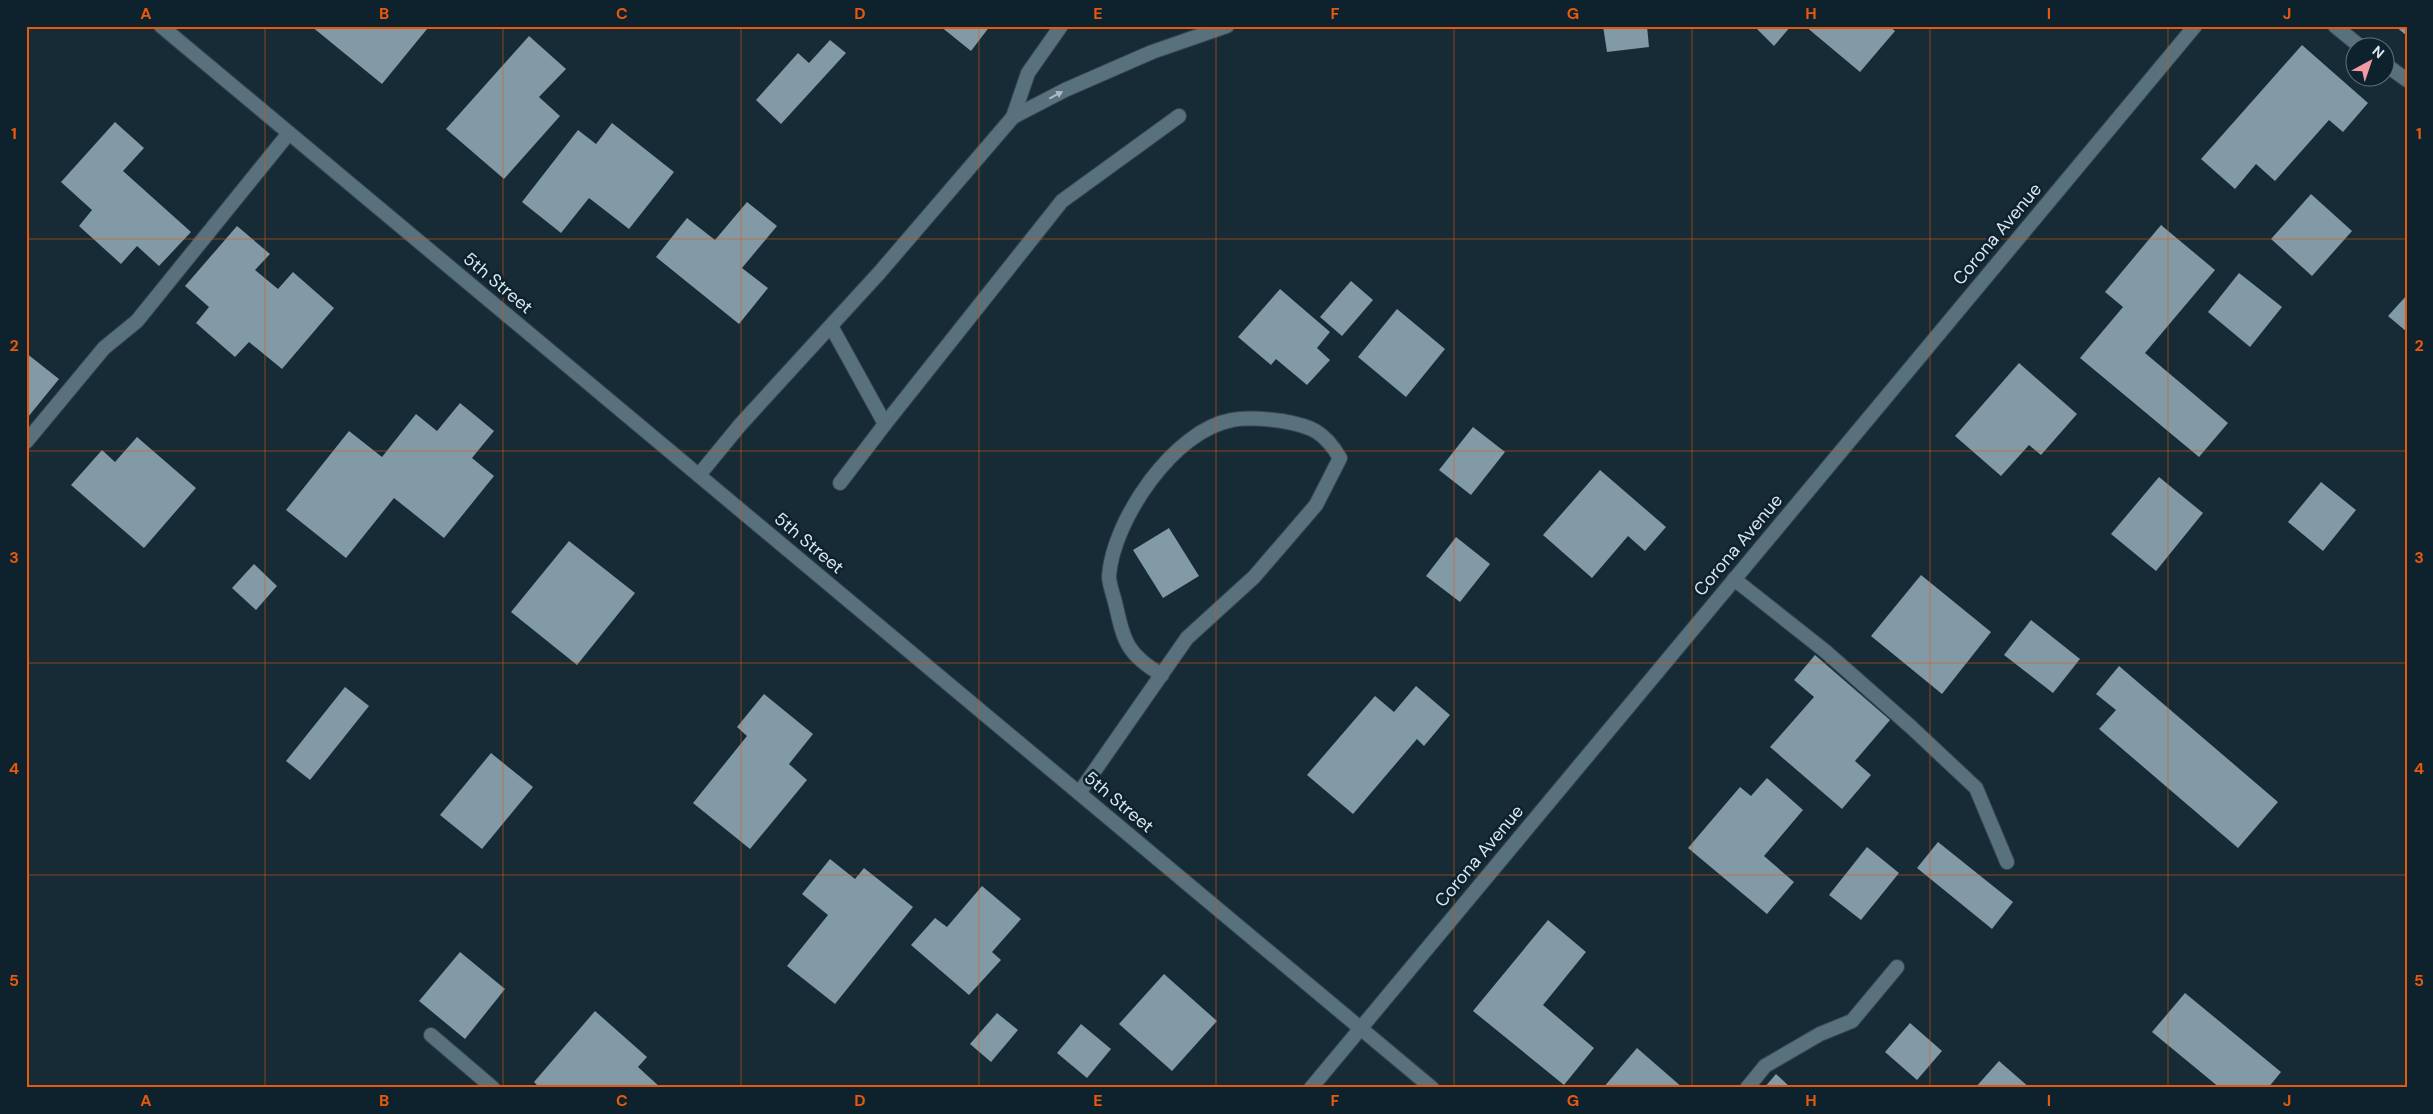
<svg xmlns="http://www.w3.org/2000/svg" width="2433" height="1114" font-family="'DM Sans',sans-serif">
<style>
.building{fill:#8299a6}
.lines{fill:none;stroke-linecap:round;stroke-linejoin:round}
.service-casing{stroke:#36464f;stroke-width:16}
.minor-casing{stroke:#36464f;stroke-width:16}
.service{stroke:#59707d;stroke-width:14}
.minor{stroke:#59707d;stroke-width:14}
.oneway{fill:#adbdc6}
.grid{fill:none;stroke:#e8590c;stroke-width:1;stroke-opacity:0.55}
.labels{text-anchor:middle;dominant-baseline:central;stroke-width:5;stroke-linejoin:round;paint-order:stroke}
.street-label{font-size:18px;fill:#dae7ee;stroke:#0d222c}
.neatline{fill:none;stroke:#e8590c;stroke-width:2}
.grid-label{font-size:16px;text-anchor:middle;font-weight:bold;fill:#e8590c}
</style>
<rect width="100%" height="100%" fill="#172b36"/>
<g class="building">
<path d="M 311,26 L 423,26 L 427,29 L 382,84 Z"/>
<path d="M 940,26 L 990,26 L 971,51 Z"/>
<path d="M 1603,26 L 1647,26 L 1649,47 L 1607,52 Z"/>
<path d="M 1754,26 L 1791,26 L 1774,46 Z"/>
<path d="M 1805,26 L 1889,26 L 1895,31 L 1860,72 Z"/>
<path d="M 2395,26 L 2407,26 L 2407,36 Z"/>
<path d="M 529,36 L 566,69 L 539,97 L 560,116 L 504,179 L 446,129 Z"/>
<path d="M 830,40 L 846,53 L 781,124 L 756,100 L 798,53 L 809,63 Z"/>
<path d="M 2302,45 L 2368,103 L 2343,132 L 2329,120 L 2275,181 L 2256,164 L 2235,189 L 2201,159 Z"/>
<path d="M 115,122 L 144,148 L 123,171 L 191,232 L 159,266 L 137,246 L 121,264 L 79,226 L 92,210 L 61,182 Z"/>
<path d="M 612,123 L 674,172 L 629,229 L 589,198 L 561,233 L 522,202 L 578,130 L 596,144 Z"/>
<path d="M 2311,194 L 2352,231 L 2312,276 L 2271,239 Z"/>
<path d="M 747,202 L 777,226 L 742,268 L 768,288 L 739,324 L 656,257 L 687,218 L 715,240 Z"/>
<path d="M 2161,225 L 2215,270 L 2145,353 L 2228,423 L 2199,457 L 2080,358 L 2123,307 L 2105,292 Z"/>
<path d="M 237,226 L 270,254 L 255,270 L 278,289 L 293,272 L 334,308 L 282,369 L 249,342 L 235,357 L 196,323 L 209,307 L 185,286 Z"/>
<path d="M 2239,273 L 2282,307 L 2250,347 L 2208,312 Z"/>
<path d="M 1351,281 L 1373,300 L 1342,336 L 1320,317 Z"/>
<path d="M 1280,289 L 1330,332 L 1317,348 L 1330,360 L 1307,385 L 1276,359 L 1271,365 L 1238,337 Z"/>
<path d="M 2407,295 L 2407,332 L 2388,316 Z"/>
<path d="M 1397,309 L 1445,349 L 1406,397 L 1358,357 Z"/>
<path d="M 26,353 L 59,379 L 28,417 L 26,415 Z"/>
<path d="M 2019,363 L 2077,414 L 2041,455 L 2029,445 L 2001,476 L 1955,436 Z"/>
<path d="M 460,403 L 494,431 L 472,458 L 494,476 L 444,538 L 394,498 L 346,558 L 286,510 L 349,431 L 382,457 L 416,414 L 437,431 Z"/>
<path d="M 1473,427 L 1505,452 L 1471,495 L 1439,470 Z"/>
<path d="M 137,437 L 196,488 L 144,548 L 71,485 L 102,450 L 115,462 Z"/>
<path d="M 1600,470 L 1666,527 L 1645,551 L 1628,536 L 1592,578 L 1543,535 Z"/>
<path d="M 2159,477 L 2203,513 L 2156,571 L 2111,534 Z"/>
<path d="M 2321,482 L 2356,510 L 2323,551 L 2288,522 Z"/>
<path d="M 1169,528 L 1199,576 L 1163,598 L 1133,550 Z"/>
<path d="M 1456,537 L 1490,564 L 1460,602 L 1426,576 Z"/>
<path d="M 569,541 L 635,593 L 577,665 L 511,612 Z"/>
<path d="M 254,564 L 277,586 L 256,610 L 232,588 Z"/>
<path d="M 1921,575 L 1991,632 L 1942,694 L 1871,636 Z"/>
<path d="M 2031,620 L 2080,659 L 2053,693 L 2004,655 Z"/>
<path d="M 1815,655 L 1890,720 L 1855,761 L 1871,775 L 1842,809 L 1770,747 L 1814,697 L 1794,680 Z"/>
<path d="M 2119,666 L 2278,802 L 2238,848 L 2099,729 L 2116,710 L 2096,694 Z"/>
<path d="M 1416,686 L 1450,715 L 1424,746 L 1417,739 L 1353,814 L 1307,775 L 1375,696 L 1394,712 Z"/>
<path d="M 345,687 L 369,706 L 310,780 L 286,761 Z"/>
<path d="M 764,694 L 813,734 L 789,764 L 807,780 L 750,849 L 693,803 L 747,736 L 737,727 Z"/>
<path d="M 491,753 L 533,787 L 482,849 L 440,815 Z"/>
<path d="M 1767,778 L 1803,810 L 1764,856 L 1794,882 L 1767,914 L 1688,848 L 1740,787 L 1751,796 Z"/>
<path d="M 1938,842 L 2013,902 L 1992,929 L 1917,868 Z"/>
<path d="M 1867,847 L 1899,873 L 1861,920 L 1829,895 Z"/>
<path d="M 830,859 L 855,879 L 864,868 L 913,907 L 835,1004 L 787,966 L 828,915 L 802,894 Z"/>
<path d="M 982,886 L 1021,919 L 992,952 L 1001,960 L 969,995 L 911,945 L 935,918 L 947,927 Z"/>
<path d="M 1548,920 L 1586,952 L 1543,1005 L 1594,1048 L 1564,1085 L 1473,1011 Z"/>
<path d="M 460,952 L 505,989 L 465,1039 L 419,1001 Z"/>
<path d="M 1164,974 L 1217,1021 L 1172,1071 L 1119,1024 Z"/>
<path d="M 2185,993 L 2281,1072 L 2268,1088 L 2220,1088 L 2152,1032 Z"/>
<path d="M 595,1011 L 647,1057 L 638,1067 L 661,1088 L 540,1088 L 534,1082 Z"/>
<path d="M 997,1013 L 1018,1030 L 991,1062 L 970,1044 Z"/>
<path d="M 1910,1023 L 1942,1051 L 1917,1080 L 1885,1052 Z"/>
<path d="M 1081,1024 L 1111,1049 L 1087,1078 L 1057,1053 Z"/>
<path d="M 1637,1048 L 1683,1088 L 1603,1088 Z"/>
<path d="M 1999,1061 L 2030,1088 L 1975,1088 Z"/>
<path d="M 1776,1074 L 1791,1088 L 1764,1088 Z"/>
</g>
<g class="lines">
<defs>
<g id="service">
<path d="M 2335,26 L 2362,48"/>
<path d="M 2386,65 L 2407,80"/>
<path d="M 1013,117 L 1028,73 L 1061,26"/>
<path d="M 831,326 L 885,424 L 840,483"/>
<path d="M 885,424 L 1062,201 L 1179,116"/>
<path d="M 26,442 L 104,348 L 137,321 L 289,133"/>
<path d="M 699,475 L 740,425 L 880,272 L 1013,117 L 1065,90 L 1152,52 L 1227,26"/>
<path d="M 1734,579 L 1825,651 L 1911,727 L 1976,788 L 2007,862"/>
<path d="M 1079,793 L 1187,638 L 1254,577 L 1316,505 L 1340,458 C 1324,431 1311,426 1282,421 C 1267,419 1247,417 1232,420 C 1174,430 1113,520 1109,576 C 1109,584 1113,594 1115,602 C 1124,641 1126,654 1162,675"/>
<path d="M 431,1035 L 493,1088"/>
<path d="M 1747,1088 L 1765,1066 L 1820,1034 L 1852,1021 L 1897,967"/>
</g>
<g id="minor">
<path d="M 161,26 L 1432,1088"/>
<path d="M 1311,1088 L 2195,26"/>
</g>
</defs>
<use href="#service" class="service-casing"/>
<use href="#minor" class="minor-casing"/>
<use href="#service" class="service"/>
<use href="#minor" class="minor"/>
</g>
<defs><path id="oneway-solid" d="M-6-.8H1V-3.2L6.5 0L1 3.2V.8H-6Z" transform="scale(1.25)"/></defs>
<use class="oneway" href="#oneway-solid" transform="translate(1056 95) rotate(-28)"/>
<path class="grid" d="M 265,26 L 265,1088M 503,26 L 503,1088M 741,26 L 741,1088M 979,26 L 979,1088M 1216,26 L 1216,1088M 1454,26 L 1454,1088M 1692,26 L 1692,1088M 1930,26 L 1930,1088M 2168,26 L 2168,1088M 26,239 L 2407,239M 26,451 L 2407,451M 26,663 L 2407,663M 26,875 L 2407,875"/>
<g class="labels">
<g class="street-label">
<text transform="translate(1997 234) rotate(-50)">Corona Avenue</text>
<text transform="translate(498 283) rotate(40)">5th Street</text>
<text transform="translate(809 543) rotate(40)">5th Street</text>
<text transform="translate(1738 545) rotate(-50)">Corona Avenue</text>
<text transform="translate(1119 802) rotate(40)">5th Street</text>
<text transform="translate(1479 856) rotate(-50)">Corona Avenue</text>
</g>
</g>
<rect width="2433" height="1114" fill="none" stroke="#0d222c" stroke-width="55"/>
<g transform="translate(2370 62) rotate(40)"><circle r="24" fill="#0d222c" stroke="#5f717a"/>
<path d="M0-4L9 19L0 12L-9 19Z" fill="#f49aa4"/>
<text y="-8" font-size="14" font-weight="bold" text-anchor="middle" fill="#dae7ee">N</text>
</g>
<rect x="28" y="28" width="2378" height="1058" class="neatline"/>
<g class="grid-label">
<text x="146" y="19">A</text>
<text x="384" y="19">B</text>
<text x="622" y="19">C</text>
<text x="860" y="19">D</text>
<text x="1098" y="19">E</text>
<text x="1335" y="19">F</text>
<text x="1573" y="19">G</text>
<text x="1811" y="19">H</text>
<text x="2049" y="19">I</text>
<text x="2287" y="19">J</text>
<text x="14" y="139">1</text>
<text x="2419" y="139">1</text>
<text x="14" y="351">2</text>
<text x="2419" y="351">2</text>
<text x="14" y="563">3</text>
<text x="2419" y="563">3</text>
<text x="14" y="774">4</text>
<text x="2419" y="774">4</text>
<text x="14" y="986">5</text>
<text x="2419" y="986">5</text>
<text x="146" y="1106">A</text>
<text x="384" y="1106">B</text>
<text x="622" y="1106">C</text>
<text x="860" y="1106">D</text>
<text x="1098" y="1106">E</text>
<text x="1335" y="1106">F</text>
<text x="1573" y="1106">G</text>
<text x="1811" y="1106">H</text>
<text x="2049" y="1106">I</text>
<text x="2287" y="1106">J</text>
</g>
</svg>
